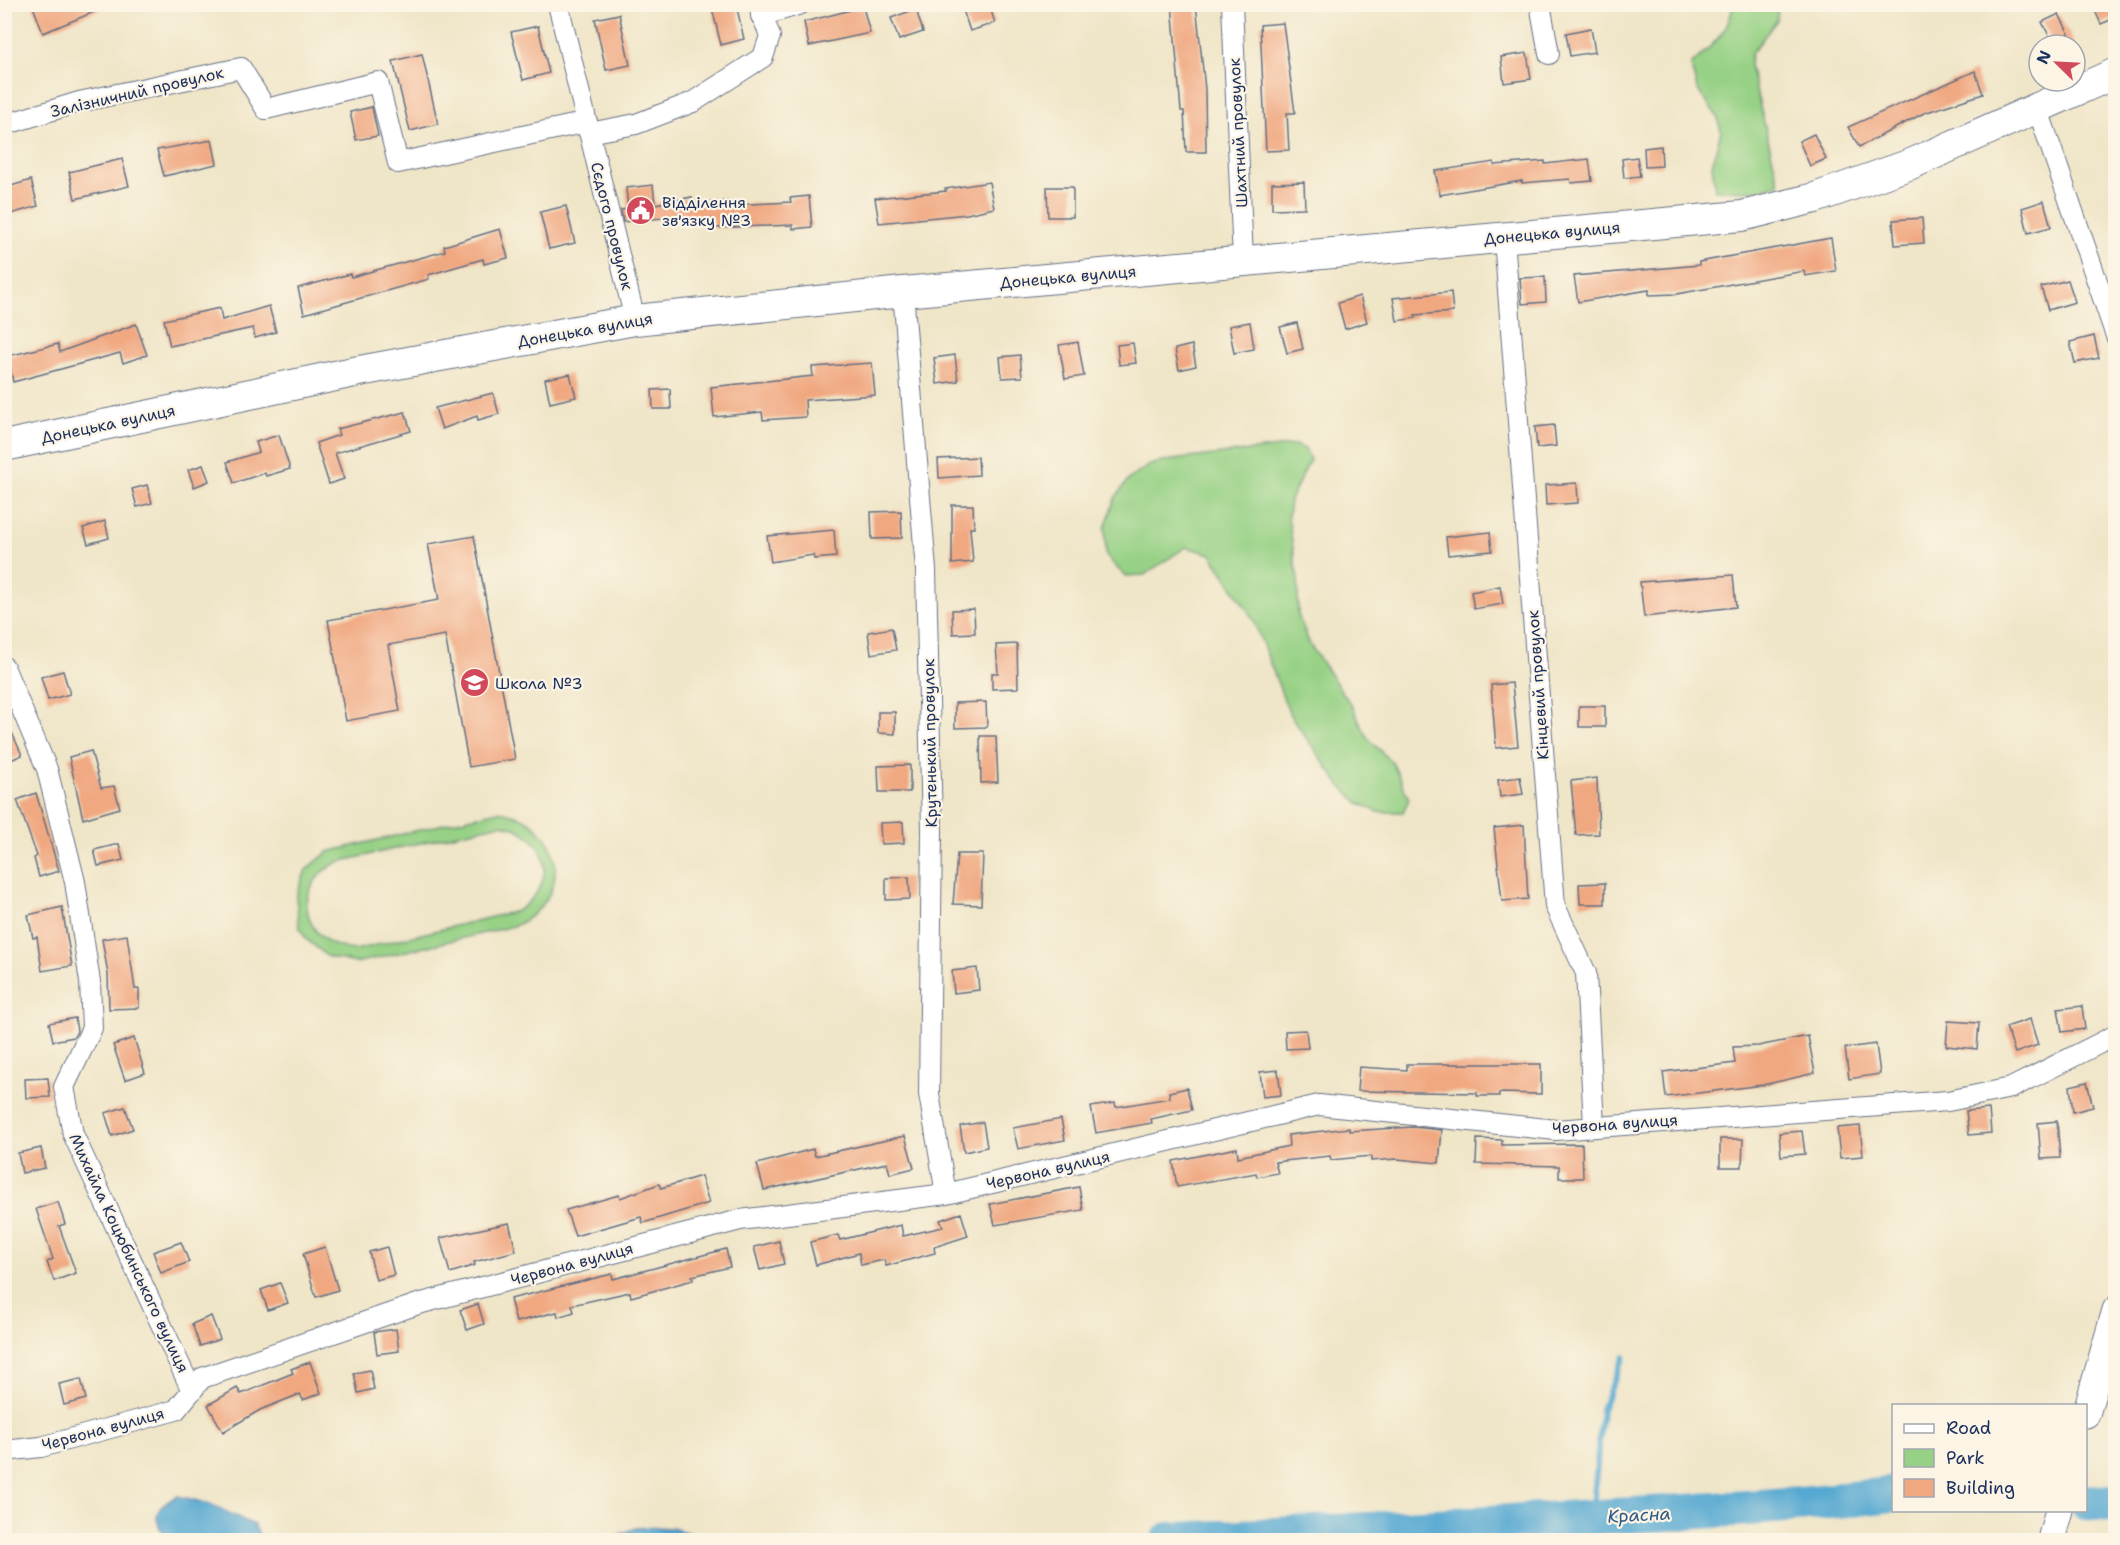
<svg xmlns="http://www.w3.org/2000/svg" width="2120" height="1545" font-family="'Shantell Sans',sans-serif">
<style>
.green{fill:#97d185;stroke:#598072;stroke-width:1.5;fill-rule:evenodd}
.water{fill:#55a8d1;stroke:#386c98;stroke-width:1.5}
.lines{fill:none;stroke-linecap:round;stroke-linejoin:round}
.stream{stroke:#55a8d1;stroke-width:6}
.river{stroke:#55a8d1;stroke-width:36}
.building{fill:#f0a881}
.street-casing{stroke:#656f83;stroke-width:22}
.secondary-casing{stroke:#656f83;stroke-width:29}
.primary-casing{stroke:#656f83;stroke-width:32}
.street{stroke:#fff;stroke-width:20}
.secondary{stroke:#fff;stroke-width:27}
.primary{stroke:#fff;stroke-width:30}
.labels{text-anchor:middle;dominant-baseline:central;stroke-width:4.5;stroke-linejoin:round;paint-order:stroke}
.street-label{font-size:16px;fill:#1b2f5e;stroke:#fcf5e5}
.poi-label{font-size:16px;fill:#1b2f5e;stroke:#fcf5e5;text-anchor:start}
.water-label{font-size:18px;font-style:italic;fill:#2f5986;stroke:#fcf5e5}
</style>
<rect width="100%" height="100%" fill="#fcf5e5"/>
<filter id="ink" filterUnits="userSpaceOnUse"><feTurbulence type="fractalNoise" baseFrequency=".0167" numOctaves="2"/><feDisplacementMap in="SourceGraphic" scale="12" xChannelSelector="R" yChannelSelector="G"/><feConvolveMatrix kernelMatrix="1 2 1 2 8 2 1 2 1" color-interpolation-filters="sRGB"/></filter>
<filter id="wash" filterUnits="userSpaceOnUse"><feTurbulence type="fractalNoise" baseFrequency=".008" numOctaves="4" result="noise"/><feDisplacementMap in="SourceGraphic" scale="24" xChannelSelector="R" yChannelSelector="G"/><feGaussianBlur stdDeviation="1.35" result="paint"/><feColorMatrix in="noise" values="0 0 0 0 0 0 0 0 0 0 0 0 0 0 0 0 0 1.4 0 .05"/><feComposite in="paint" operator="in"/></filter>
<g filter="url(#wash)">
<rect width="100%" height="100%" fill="#efe5c7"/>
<g class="green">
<path d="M 1733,5 L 1778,5 L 1777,20 L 1751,54 L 1750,66 L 1779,184 L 1753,191 L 1715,190 L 1712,165 L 1721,131 L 1717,116 L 1697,89 L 1691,65 C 1711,46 1729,33 1733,5 Z"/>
<path d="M 1295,445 L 1305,449 L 1310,460 L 1290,500 L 1288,517 L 1298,579 L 1298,615 L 1310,645 L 1353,708 L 1367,737 L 1393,764 L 1409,799 L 1403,812 L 1378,812 L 1359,803 L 1340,785 L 1290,715 L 1253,619 L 1211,554 L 1186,547 L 1144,575 L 1125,576 L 1106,556 L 1105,528 L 1115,498 L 1129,479 L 1150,465 L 1165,461 Z"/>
<path d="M 498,811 C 566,820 576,899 514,926 L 356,963 L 328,957 L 306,939 L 299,926 L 296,897 L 306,870 L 328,852 ZM 501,824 C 551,834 560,884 517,911 L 355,950 C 301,945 289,886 338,862 Z"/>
</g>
<g class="water">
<path d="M 178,1496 L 210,1504 L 254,1525 L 262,1540 L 168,1540 C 152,1520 152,1508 178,1496 Z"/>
<path d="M 651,1527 L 672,1528 L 713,1540 L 605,1540 L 636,1528 Z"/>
</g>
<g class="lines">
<path class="stream" d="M 1592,1518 L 1602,1409 L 1624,1357"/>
<g class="river">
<path d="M 2086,1502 L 2116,1504"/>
<path d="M 1169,1540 C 1282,1536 1395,1528 1509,1522 C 1637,1514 1766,1510 1894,1494"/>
</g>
</g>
<g id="blocks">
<g class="building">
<path d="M 32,4 L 111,4 L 111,5 L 43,33 Z"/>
<path d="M 711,4 L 736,4 L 744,39 L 721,45 Z"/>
<path d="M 961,4 L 989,4 L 995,23 L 970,31 Z"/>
<path d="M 1172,4 L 1196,4 L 1205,89 L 1206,152 L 1186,152 L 1184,111 L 1181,111 Z"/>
<path d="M 2092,4 L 2115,4 L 2115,18 L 2101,24 Z"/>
<path d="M 863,7 L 870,33 L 809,46 L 804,22 Z"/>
<path d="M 916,9 L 923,32 L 899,40 L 891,18 Z"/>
<path d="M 619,14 L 630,65 L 606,70 L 595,19 Z"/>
<path d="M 2059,14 L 2066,28 L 2075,45 L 2054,45 L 2042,22 Z"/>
<path d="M 1283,23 L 1295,113 L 1287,113 L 1289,150 L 1266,151 L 1260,25 Z"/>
<path d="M 538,26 L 549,73 L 523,80 L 511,32 Z"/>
<path d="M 1591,28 L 1595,52 L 1570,56 L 1566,33 Z"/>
<path d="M 1527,53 L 1531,79 L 1504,83 L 1501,57 Z"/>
<path d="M 422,54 L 438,124 L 410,131 L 393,61 Z"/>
<path d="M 1975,71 L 1983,94 L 1924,113 L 1859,147 L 1848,127 Z"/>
<path d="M 372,107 L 378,136 L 356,140 L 350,112 Z"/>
<path d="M 1814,134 L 1826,159 L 1810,166 L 1799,141 Z"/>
<path d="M 212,140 L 217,164 L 164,176 L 157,150 Z"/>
<path d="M 1661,146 L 1662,166 L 1645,167 L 1644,148 Z"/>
<path d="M 1637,157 L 1640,176 L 1624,178 L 1622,159 Z"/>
<path d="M 122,159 L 129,186 L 75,199 L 69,172 Z"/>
<path d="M 1589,159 L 1592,181 L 1571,183 L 1570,179 L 1522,183 L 1522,181 L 1440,195 L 1435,171 L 1494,162 L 1494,165 L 1545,161 L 1545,164 Z"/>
<path d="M 31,180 L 38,206 L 4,216 L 4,188 Z"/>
<path d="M 989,182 L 994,208 L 967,214 L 879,223 L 875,198 L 946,191 L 945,189 Z"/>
<path d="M 1304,182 L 1305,208 L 1272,209 L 1272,183 Z"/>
<path d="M 653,185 L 655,204 L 692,197 L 693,203 L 729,201 L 730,205 L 791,202 L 790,198 L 809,196 L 812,227 L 793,229 L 793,225 L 713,228 L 713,219 L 684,224 L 683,216 L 623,222 L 621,210 L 628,209 L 626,188 Z"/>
<path d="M 1047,187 L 1073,187 L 1073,217 L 1048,217 Z"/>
<path d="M 2044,201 L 2051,227 L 2028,233 L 2022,208 Z"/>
<path d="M 566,206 L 575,243 L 549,249 L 540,212 Z"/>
<path d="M 1922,218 L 1924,243 L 1895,245 L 1893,220 Z"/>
<path d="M 500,229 L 508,258 L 484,264 L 483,259 L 428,275 L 429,279 L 304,314 L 298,288 L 350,274 L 351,277 L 445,251 L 444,246 Z"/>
<path d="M 1831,238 L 1836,271 L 1805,276 L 1804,271 L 1677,294 L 1649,295 L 1649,290 L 1578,302 L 1574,276 L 1699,265 L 1699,262 Z"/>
<path d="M 1545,277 L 1546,302 L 1522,304 L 1520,278 Z"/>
<path d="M 2068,280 L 2075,302 L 2048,310 L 2041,287 Z"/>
<path d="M 1451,292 L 1453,312 L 1415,315 L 1416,318 L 1397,321 L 1393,298 Z"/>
<path d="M 1360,296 L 1367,322 L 1345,329 L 1338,303 Z"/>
<path d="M 269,306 L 276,332 L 255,338 L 253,328 L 170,346 L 164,320 L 220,308 L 222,320 Z"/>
<path d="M 1250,322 L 1254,349 L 1234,353 L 1229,326 Z"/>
<path d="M 1297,323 L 1303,349 L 1287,353 L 1280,327 Z"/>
<path d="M 136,324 L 147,355 L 123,363 L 120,353 L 13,382 L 8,356 L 58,344 L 60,352 Z"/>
<path d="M 2094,336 L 2099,358 L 2075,363 L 2070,342 Z"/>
<path d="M 1078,342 L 1084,376 L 1065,379 L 1059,345 Z"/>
<path d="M 1133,343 L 1136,363 L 1119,365 L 1117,345 Z"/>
<path d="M 1192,345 L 1196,366 L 1179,370 L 1175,349 Z"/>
<path d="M 955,355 L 958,381 L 937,384 L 934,358 Z"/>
<path d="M 1020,355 L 1022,377 L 1002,378 L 1000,357 Z"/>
<path d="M 872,363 L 875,395 L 805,400 L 806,417 L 763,420 L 762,412 L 714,417 L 711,387 L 813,376 L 812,367 Z"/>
<path d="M 570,374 L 576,397 L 550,403 L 545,379 Z"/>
<path d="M 670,389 L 671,409 L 653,409 L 652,390 Z"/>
<path d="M 493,393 L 499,414 L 478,420 L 477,416 L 442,429 L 435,408 Z"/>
<path d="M 405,412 L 411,431 L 335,453 L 344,479 L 329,484 L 316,443 L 339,435 L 337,429 Z"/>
<path d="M 1554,425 L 1556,446 L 1537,448 L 1535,427 Z"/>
<path d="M 279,435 L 290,469 L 266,476 L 265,473 L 234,483 L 227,462 L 259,452 L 256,442 Z"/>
<path d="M 978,457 L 979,475 L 939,478 L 938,459 Z"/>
<path d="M 203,465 L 209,481 L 194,487 L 188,470 Z"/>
<path d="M 1577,483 L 1578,503 L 1546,505 L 1545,485 Z"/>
<path d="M 147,485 L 152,503 L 137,507 L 132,489 Z"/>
<path d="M 952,505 L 973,505 L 974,528 L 970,528 L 973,562 L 952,564 Z"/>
<path d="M 901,511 L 902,538 L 872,539 L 871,512 Z"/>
<path d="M 105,521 L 109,538 L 88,544 L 83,528 Z"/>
<path d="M 834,530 L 836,557 L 814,559 L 813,555 L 771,562 L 767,536 Z"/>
<path d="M 1490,532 L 1492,551 L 1448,555 L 1446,537 Z"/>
<path d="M 474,536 L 515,759 L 469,767 L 445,635 L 388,645 L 400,711 L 346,721 L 328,620 L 439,600 L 428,544 Z"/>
<path d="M 1733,575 L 1736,607 L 1644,617 L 1640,582 Z"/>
<path d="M 1500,586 L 1503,604 L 1474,609 L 1471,592 Z"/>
<path d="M 974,609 L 975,633 L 953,634 L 952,610 Z"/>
<path d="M 892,628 L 896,650 L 871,654 L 868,632 Z"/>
<path d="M 1017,644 L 1018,688 L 992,689 L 992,673 L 998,673 L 996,645 Z"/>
<path d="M 63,671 L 70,694 L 48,700 L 41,677 Z"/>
<path d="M 1512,683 L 1518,746 L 1496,748 L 1491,685 Z"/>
<path d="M 986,702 L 987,727 L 955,728 L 955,703 Z"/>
<rect x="1579" y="706" width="26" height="21"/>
<path d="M 878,712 L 895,712 L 895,734 L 878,733 Z"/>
<path d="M 4,715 L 22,755 L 4,763 Z"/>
<path d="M 980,736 L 996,736 L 998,782 L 981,783 Z"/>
<path d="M 91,751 L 101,788 L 114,786 L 120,808 L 83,819 L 69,757 Z"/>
<path d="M 910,765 L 910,792 L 879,792 L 878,766 Z"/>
<path d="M 1520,777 L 1523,794 L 1500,797 L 1498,780 Z"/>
<path d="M 1597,778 L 1599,834 L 1576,835 L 1571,781 Z"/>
<path d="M 36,793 L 59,871 L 39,877 L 34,858 L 37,856 L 17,800 Z"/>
<path d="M 903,822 L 904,843 L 881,844 L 880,823 Z"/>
<path d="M 1524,825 L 1528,899 L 1502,901 L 1494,828 Z"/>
<path d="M 119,844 L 123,860 L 98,866 L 94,850 Z"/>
<path d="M 957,854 L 983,854 L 981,905 L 953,904 Z"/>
<path d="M 909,877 L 910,899 L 886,900 L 886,878 Z"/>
<path d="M 1605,883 L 1605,904 L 1580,904 L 1579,884 Z"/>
<path d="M 62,907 L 72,966 L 42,971 L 37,937 L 33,938 L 28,915 Z"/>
<path d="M 127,935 L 135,989 L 139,989 L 139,1008 L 109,1009 L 108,974 L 102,939 Z"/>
<path d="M 977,968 L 979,990 L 954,993 L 952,971 Z"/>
<path d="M 2082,1006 L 2085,1029 L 2062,1032 L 2058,1009 Z"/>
<path d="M 75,1018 L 77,1031 L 74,1037 L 53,1041 L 49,1023 Z"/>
<path d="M 2030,1019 L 2038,1045 L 2015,1053 L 2006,1027 Z"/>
<path d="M 1948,1021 L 1979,1023 L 1977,1049 L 1946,1046 Z"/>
<path d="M 1306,1030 L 1308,1048 L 1286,1049 L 1285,1031 Z"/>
<path d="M 1808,1036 L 1815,1073 L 1763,1085 L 1666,1097 L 1663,1072 L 1735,1063 L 1733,1047 L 1758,1046 Z"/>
<path d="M 134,1038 L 145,1073 L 125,1080 L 113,1045 Z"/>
<path d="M 1876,1044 L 1880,1074 L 1849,1079 L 1845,1048 Z"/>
<path d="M 1407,1064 L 1541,1064 L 1541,1094 L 1499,1093 L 1499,1096 L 1477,1096 L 1477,1093 L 1357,1091 L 1359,1067 L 1407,1070 Z"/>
<path d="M 1278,1070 L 1281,1095 L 1263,1097 L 1260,1072 Z"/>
<path d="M 48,1078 L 50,1097 L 26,1098 L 25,1079 Z"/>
<path d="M 2087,1082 L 2093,1107 L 2073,1112 L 2070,1086 Z"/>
<path d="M 1187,1088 L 1192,1110 L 1151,1119 L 1152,1123 L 1096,1133 L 1091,1107 L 1115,1103 L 1116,1107 L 1170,1098 L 1169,1092 Z"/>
<path d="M 125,1107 L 133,1129 L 112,1136 L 105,1113 Z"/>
<path d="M 1989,1109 L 1991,1133 L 1969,1135 L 1966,1111 Z"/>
<path d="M 1061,1119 L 1065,1140 L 1018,1149 L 1013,1128 Z"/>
<path d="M 2057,1121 L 2060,1158 L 2041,1159 L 2038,1123 Z"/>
<path d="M 983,1122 L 987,1147 L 964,1152 L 960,1126 Z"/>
<path d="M 1860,1126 L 1863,1156 L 1840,1158 L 1837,1128 Z"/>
<path d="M 1413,1127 L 1442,1130 L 1439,1163 L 1397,1159 L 1371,1161 L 1371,1156 L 1331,1160 L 1330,1156 L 1275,1162 L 1278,1173 L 1257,1177 L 1256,1173 L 1177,1187 L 1173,1161 L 1237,1148 L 1238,1157 L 1289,1146 L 1288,1135 L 1349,1128 L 1349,1131 Z"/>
<path d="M 1802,1131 L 1805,1154 L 1781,1156 L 1779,1133 Z"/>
<path d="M 905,1136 L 914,1168 L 890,1174 L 887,1163 L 764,1190 L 757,1164 L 813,1149 L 815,1156 Z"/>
<path d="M 1477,1139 L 1502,1140 L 1502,1145 L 1582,1144 L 1583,1178 L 1559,1178 L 1559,1166 L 1476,1164 Z"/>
<path d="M 1720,1139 L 1743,1139 L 1742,1167 L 1720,1167 Z"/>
<path d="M 41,1148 L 45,1168 L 22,1173 L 18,1153 Z"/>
<path d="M 701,1176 L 709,1203 L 643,1223 L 641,1217 L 575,1236 L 566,1210 L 619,1195 L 620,1198 L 659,1184 L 661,1188 Z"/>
<path d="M 1079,1187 L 1083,1210 L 995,1225 L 990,1204 Z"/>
<path d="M 58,1202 L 65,1224 L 59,1226 L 76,1273 L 54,1281 L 47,1262 L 53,1259 L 36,1209 Z"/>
<path d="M 961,1213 L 968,1236 L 934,1247 L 935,1253 L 886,1266 L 884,1260 L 861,1265 L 859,1253 L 816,1265 L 810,1242 L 838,1235 L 840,1240 L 901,1225 L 903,1236 L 943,1227 L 940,1220 Z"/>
<path d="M 509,1223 L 516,1251 L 474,1262 L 475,1265 L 450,1273 L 440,1238 Z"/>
<path d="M 779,1241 L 784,1264 L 760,1270 L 754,1247 Z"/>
<path d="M 181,1242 L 189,1262 L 161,1273 L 153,1252 Z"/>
<path d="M 325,1247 L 338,1290 L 316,1297 L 303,1254 Z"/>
<path d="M 387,1247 L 394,1275 L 376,1280 L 369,1252 Z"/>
<path d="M 726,1249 L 730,1267 L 692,1276 L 693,1280 L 631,1297 L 630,1292 L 572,1305 L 574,1312 L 558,1317 L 557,1312 L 516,1322 L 510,1299 L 612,1274 L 613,1279 Z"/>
<path d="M 280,1283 L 288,1303 L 268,1310 L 261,1290 Z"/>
<path d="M 478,1304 L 484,1324 L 467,1330 L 460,1310 Z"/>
<path d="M 211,1316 L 220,1339 L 200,1346 L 192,1324 Z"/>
<path d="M 396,1329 L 399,1351 L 377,1354 L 374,1332 Z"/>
<path d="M 310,1362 L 321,1393 L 303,1400 L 300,1394 L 260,1410 L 223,1432 L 208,1405 L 237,1388 L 241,1394 L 293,1373 L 291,1369 Z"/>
<path d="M 370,1370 L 374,1389 L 358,1393 L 354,1373 Z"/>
<path d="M 81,1379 L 86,1399 L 64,1405 L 59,1384 Z"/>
</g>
</g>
</g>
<g filter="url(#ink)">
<use href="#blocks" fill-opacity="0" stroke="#656f83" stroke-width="1.5"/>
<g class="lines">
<defs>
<g id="street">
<path d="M 558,4 L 635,320"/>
<path d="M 1232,4 L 1243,261"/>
<path d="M 1540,4 L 1549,54"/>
<path d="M 761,16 L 801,4"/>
<path d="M 2037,107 L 2116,336"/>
<path d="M 4,125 L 79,102 L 241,68 L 266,109 L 378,82 L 398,163 L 587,122"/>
<path d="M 589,133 L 636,124 L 693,102 L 763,57 L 770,36 L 758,4"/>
<path d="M 1504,238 L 1555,906 L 1586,973 L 1594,1126"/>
<path d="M 903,292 L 926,570 L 932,830 L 929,1094 L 946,1194"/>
<path d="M 4,667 L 47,769 L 75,882 L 90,982 L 92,1028 L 64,1087 L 73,1134 L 192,1391"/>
<path d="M 4,1451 L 41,1447 L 176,1410 L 202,1378 L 418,1304 L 740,1220 L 946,1194 L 1319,1105 L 1556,1130 L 1948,1101 L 2011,1088 L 2116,1035"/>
</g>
<g id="secondary">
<path d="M 2086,1414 L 2116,1310"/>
<path d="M 2051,1540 L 2059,1510"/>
</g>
<path id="primary" d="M 4,446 L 354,372 L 635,320 L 903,292 L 1742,216 L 1815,198 L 1911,164 L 2116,73"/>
</defs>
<use href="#street" class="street-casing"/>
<use href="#secondary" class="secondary-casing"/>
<use href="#primary" class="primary-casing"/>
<use href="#street" class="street"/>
<use href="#secondary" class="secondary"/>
<use href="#primary" class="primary"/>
</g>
</g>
<defs>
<symbol id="civic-disc" viewBox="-11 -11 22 22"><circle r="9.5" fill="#d1495b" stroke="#fcf5e5"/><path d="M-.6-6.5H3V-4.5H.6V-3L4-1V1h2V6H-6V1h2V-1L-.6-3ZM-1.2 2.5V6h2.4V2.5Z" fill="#fff"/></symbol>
<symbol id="school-disc" viewBox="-11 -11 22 22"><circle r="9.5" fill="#d1495b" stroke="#fcf5e5"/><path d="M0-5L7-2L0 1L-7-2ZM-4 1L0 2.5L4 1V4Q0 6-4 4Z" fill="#fff"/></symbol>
</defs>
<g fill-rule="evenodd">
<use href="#civic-disc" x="624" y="194" width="33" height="33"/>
<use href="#school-disc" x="458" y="666" width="33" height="33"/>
</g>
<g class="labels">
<g class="street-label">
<text transform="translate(137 92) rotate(-13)">Залізничний провулок</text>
<text transform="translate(1238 133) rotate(-93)">Шахтний провулок</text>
<text transform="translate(612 226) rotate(76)">Сєдого провулок</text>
<text transform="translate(1552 233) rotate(-5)">Донецька вулиця</text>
<text transform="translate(1068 277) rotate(-5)">Донецька вулиця</text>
<text transform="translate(585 330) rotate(-10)">Донецька вулиця</text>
<text transform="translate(108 424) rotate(-12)">Донецька вулиця</text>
<text transform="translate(1538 685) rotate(-94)">Кінцевий провулок</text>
<text transform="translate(930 743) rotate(-91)">Крутенький провулок</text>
<text transform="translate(1615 1124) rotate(-4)">Червона вулиця</text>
<text transform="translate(1048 1170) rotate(-13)">Червона вулиця</text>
<text transform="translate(129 1253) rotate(65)">Михайла Коцюбинського вулиця</text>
<text transform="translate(572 1264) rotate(-15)">Червона вулиця</text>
<text transform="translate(103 1429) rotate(-15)">Червона вулиця</text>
</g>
<g class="poi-label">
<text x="662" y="202">Відділення<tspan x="662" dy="18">зв'язку №3</tspan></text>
<text x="495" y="683">Школа №3</text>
</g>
<g class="water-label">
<text transform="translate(1639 1515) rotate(-3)">Красна</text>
</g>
</g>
<rect width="2120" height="1545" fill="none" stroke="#fcf5e5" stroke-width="24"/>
<rect x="1892" y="1404" width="195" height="108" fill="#fcf5e5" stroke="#a2a6af" stroke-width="1.5"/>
<rect x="1904" y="1424" width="30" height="9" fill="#ffffff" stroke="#a2a6af" stroke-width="1.5"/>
<text x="1946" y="1434" font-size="18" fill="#1b2f5e">Road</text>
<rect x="1904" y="1449" width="30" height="18" fill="#97d185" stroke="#a2a6af" stroke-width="1.5"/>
<text x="1946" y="1464" font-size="18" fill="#1b2f5e">Park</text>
<rect x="1904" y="1479" width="30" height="18" fill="#f0a881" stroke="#a2a6af" stroke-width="1.5"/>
<text x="1946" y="1494" font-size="18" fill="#1b2f5e">Building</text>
<g transform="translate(2057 63) rotate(294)"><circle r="28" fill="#fcf5e5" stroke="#a2a6af" stroke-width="1.5"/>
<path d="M0-4.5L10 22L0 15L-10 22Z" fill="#d1495b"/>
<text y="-9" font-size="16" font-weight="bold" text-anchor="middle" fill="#1b2f5e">N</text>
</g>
</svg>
